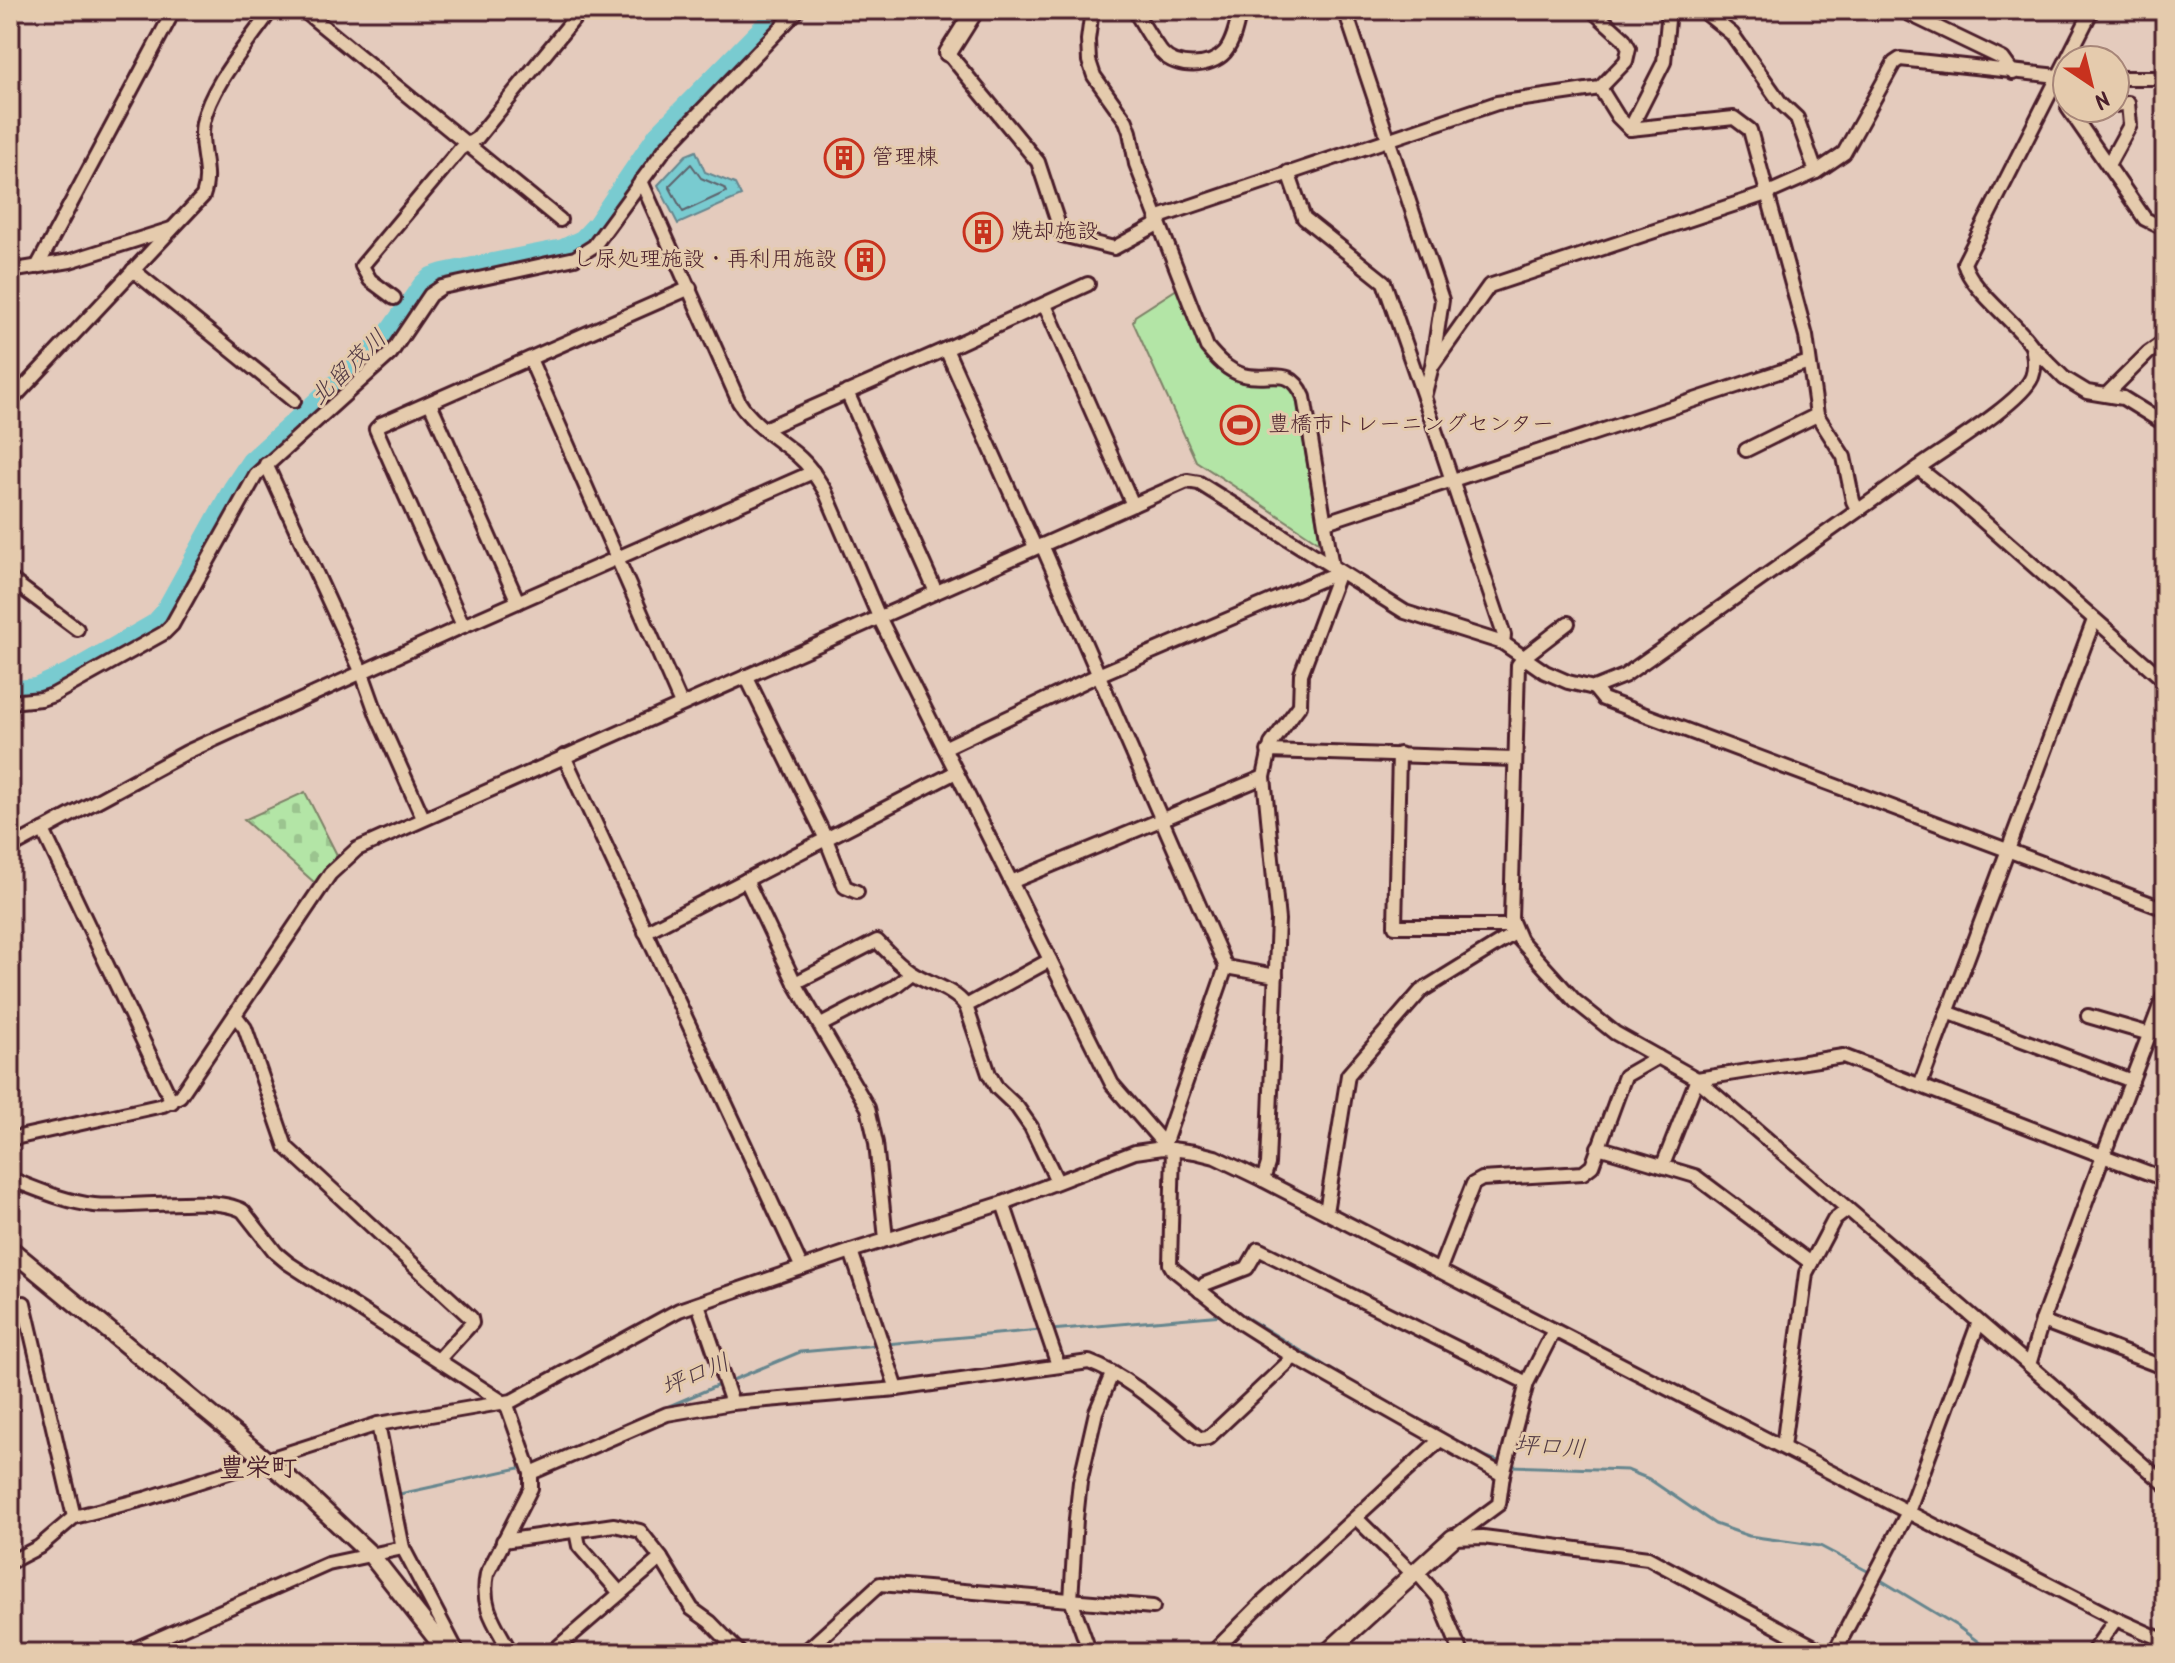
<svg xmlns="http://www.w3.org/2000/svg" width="2175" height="1663" font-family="Kalam,'Klee One',sans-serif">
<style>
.grass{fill:#b3e5a6;stroke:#7e8268;stroke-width:2}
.cemetery{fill:url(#cemetery-stones);stroke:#7e8268;stroke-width:2}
.water{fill:#79cbd0;stroke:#66868e;stroke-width:2}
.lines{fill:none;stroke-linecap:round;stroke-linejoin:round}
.shore{stroke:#5d646d;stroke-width:2}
.stream{stroke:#66868e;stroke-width:3}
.river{stroke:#79cbd0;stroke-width:18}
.street-casing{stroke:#4a1f2b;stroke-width:18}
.secondary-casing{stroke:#4a1f2b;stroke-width:22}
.street{stroke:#e5cbad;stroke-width:12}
.secondary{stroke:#e5cbad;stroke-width:16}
.labels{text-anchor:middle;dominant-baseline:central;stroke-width:6;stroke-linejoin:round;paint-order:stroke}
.poi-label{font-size:22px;fill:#4a1f2b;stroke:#e5cbad;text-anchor:start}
.water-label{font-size:24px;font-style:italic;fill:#513944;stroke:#e5cbad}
.quarter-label{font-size:26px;font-weight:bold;fill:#4a1f2b;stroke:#e5cbad}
</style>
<defs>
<pattern id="cemetery-stones" width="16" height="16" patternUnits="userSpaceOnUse" patternTransform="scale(2)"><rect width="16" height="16" fill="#b3e5a6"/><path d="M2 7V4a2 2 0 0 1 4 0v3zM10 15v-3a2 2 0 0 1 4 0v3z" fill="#9bc48f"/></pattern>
</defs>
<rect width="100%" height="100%" fill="#e4cbbd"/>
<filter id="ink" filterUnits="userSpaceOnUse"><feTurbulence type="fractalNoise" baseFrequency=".0125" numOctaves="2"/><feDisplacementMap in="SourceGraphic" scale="16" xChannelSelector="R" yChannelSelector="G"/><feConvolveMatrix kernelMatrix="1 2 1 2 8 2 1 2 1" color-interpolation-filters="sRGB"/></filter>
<g filter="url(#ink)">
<path class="grass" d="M 1177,289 C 1192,321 1205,379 1246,383 C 1264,384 1280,380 1295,389 L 1320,543 L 1196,461 L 1133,322 L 1135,316 Z"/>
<path class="cemetery" d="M 305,792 L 337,855 L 315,883 L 244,820 Z"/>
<path class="water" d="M 696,151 L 705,172 L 735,184 L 741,196 L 678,224 L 658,185 L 686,155 Z"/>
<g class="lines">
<path class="shore" d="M 691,164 L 701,178 L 724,188 L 726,192 L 683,212 L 669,186 Z"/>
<g class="stream">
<path d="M 1234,1313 L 1241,1314 L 1368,1392 L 1487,1457 L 1503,1463"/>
<path d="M 1051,1330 L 1223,1315"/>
<path d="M 886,1344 L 1041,1330"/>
<path d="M 728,1382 L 800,1352 L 878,1345"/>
<path d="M 533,1464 L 721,1384"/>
<path d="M 1510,1466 L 1627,1470 L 1649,1479 L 1715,1524 L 1749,1536 L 1820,1546 L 1873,1574"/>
<path d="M 395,1495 L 524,1467"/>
<path d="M 1879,1579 L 1957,1626 L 1993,1653"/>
</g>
<path class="river" d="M 10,690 L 36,687 L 71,671 L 154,623 L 163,613 L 232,488 L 250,461 L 381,342 L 422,284 L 431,276 L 443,272 L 563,248 L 582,239 L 596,224 L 657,134 L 779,10"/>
<defs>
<g id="street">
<path d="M 303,10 L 560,220"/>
<path d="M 1092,10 L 1088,40 L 1089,61 L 1094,76 L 1126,121 L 1130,132 L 1136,164 L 1207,347 C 1217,359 1227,370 1243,375 C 1270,382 1290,364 1304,397 L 1332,567"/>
<path d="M 1134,10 C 1143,24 1151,40 1162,53 C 1176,69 1211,68 1225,52 C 1234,41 1237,23 1240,10"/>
<path d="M 1345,10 L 1442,300 L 1432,366 L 1424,397 L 1504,635 L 1503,643"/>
<path d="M 1702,10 L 1732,34 L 1780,102 L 1797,118 L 1816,172"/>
<path d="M 1901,10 L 2003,59 L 2013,73"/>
<path d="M 948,53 L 1038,162 L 1062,235 L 1114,248 L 1158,224 L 1162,216 L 1497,103 L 1600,88 L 1626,61 L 1629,48 L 1624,39 L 1592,10"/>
<path d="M 2115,78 L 2165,78"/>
<path d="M 1600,88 L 1618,117 L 1630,129 L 1734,118 L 1750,130 L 1806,336 L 1817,415 L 1844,457 L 1853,501 L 1857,509"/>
<path d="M 2068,108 L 2145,219 L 2165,229"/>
<path d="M 1630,129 L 1664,62 L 1669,10"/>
<path d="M 2108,165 L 2130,125 L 2128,103 L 2115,105"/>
<path d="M 1288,172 L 1304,218 L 1384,282 L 1424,397"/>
<path d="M 641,181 L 739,402 C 753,425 777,438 797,455 C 809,465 817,478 825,491 L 879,617 L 1112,1084 L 1163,1143"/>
<path d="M 37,267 L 174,10"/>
<path d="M 133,270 L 294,401"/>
<path d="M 10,271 L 70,261 L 171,229"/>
<path d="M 394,298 L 370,280 L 362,266 L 460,149 L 477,138 L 581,10"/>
<path d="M 1045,305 L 1133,505"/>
<path d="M 2032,346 C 2013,319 1971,290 1964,263 L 2092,10"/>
<path d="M 946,349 L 1088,284"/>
<path d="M 530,359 L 681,704"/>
<path d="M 1432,366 L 1489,286 L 1766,194 L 1816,172 L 1844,153 L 1894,63 L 1900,59 L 2067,77"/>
<path d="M 847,392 L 936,592"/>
<path d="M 2107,394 L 2148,353 L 2165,341"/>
<path d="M 10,402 L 203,196 C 212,171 198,149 203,123 C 211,84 249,43 271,10"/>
<path d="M 430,403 L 518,602"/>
<path d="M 2165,424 L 2123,398 L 2087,392 L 2064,378 L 2032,346 C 2034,356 2036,367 2032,377 C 2022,402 1943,450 1918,468 L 1959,500 L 2165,681"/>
<path d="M 764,429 L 946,349 L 1035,547"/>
<path d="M 1746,450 L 1817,415"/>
<path d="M 266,464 L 362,673 L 377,715 L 423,818"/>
<path d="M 1326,522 L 1809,362"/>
<path d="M 1042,545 L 1226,967 L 1163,1148"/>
<path d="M 1339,572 L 1301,674 L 1300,705 L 1271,744 L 1264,777 L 1278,920 L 1268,1164 L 1263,1180 L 1554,1330 L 1527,1383 L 1503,1475 L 1499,1504 L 1453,1538 L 1483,1537 L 1648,1558 L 1826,1653"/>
<path d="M 10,579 L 77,629"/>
<path d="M 1568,623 L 1524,657 L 1518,665 L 1511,919 L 1520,940 L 1575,1001 L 1615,1033 L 1697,1079 L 2029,1365"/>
<path d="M 463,626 L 376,429 L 381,424 L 690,288"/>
<path d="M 746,676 L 826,839 L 845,887 L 857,892"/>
<path d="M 1594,688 L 1603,699 L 2165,909"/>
<path d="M 10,702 L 41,699 L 53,695 L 164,633 L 172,625 L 256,475 L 391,353 L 430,295 L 442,287 L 575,258 L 594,246 L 665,149 L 798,10"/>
<path d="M 944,748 L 1098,675 L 1339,572"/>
<path d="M 1268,751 L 1514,759"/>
<path d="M 1399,754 L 1395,926 L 1512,926"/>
<path d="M 564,756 L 802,1268"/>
<path d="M 43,830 L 172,1102"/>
<path d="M 10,848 L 187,752 L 463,626 L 813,472"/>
<path d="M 746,880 L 795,983 L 868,1108 L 876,1143 L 886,1239"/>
<path d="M 1011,882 L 1264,777"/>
<path d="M 645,932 L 956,772"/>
<path d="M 1050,960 L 966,1006 L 989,1074 L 997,1088 L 1017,1107 L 1031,1127 L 1057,1181"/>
<path d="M 1226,967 L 1276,976"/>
<path d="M 795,983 L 877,941 C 888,952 898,964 911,972 C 929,984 953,988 966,1006"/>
<path d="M 2165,993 L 2103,1156 L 2165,1179"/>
<path d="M 1947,1012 L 2132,1081"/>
<path d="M 235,1015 L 245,1028 L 286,1147 L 471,1318 L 472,1323 L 439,1359"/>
<path d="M 2088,1016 L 2150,1034"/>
<path d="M 821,1025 L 894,987 L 912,973"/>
<path d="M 1920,1085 L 2094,620"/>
<path d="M 10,1139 L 163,1105 L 180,1096 L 330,874 L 357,849 L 1187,481 L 1199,483 L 1405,612 L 1503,643 L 1545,672 L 1568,682 L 1594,688 L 1624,676 L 1918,468"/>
<path d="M 1598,1147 L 1695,1176 L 1811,1263"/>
<path d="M 1173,1149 L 1170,1264 L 1173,1269 L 1242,1324 L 1294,1357 L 1503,1475"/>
<path d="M 1663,1165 L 1697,1079 L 1843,1056 L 2103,1156 L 2042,1321 L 2029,1365 L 2165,1484"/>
<path d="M 10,1179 C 37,1189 65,1202 94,1205 C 131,1209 213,1194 243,1211 L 276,1253 L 288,1263 L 503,1402 L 508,1408 L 531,1473 L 531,1488 L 487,1574 C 480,1607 496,1625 511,1653"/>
<path d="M 1003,1203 L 1058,1365"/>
<path d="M 1326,1212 L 1348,1075 L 1421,991 L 1515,933"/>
<path d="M 851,1251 L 897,1389"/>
<path d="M 1439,1271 L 1473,1184 L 1482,1179 L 1583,1173 L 1592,1166 L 1625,1076 L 1658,1057"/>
<path d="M 1200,1291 L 1205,1284 L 1247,1268 L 1258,1249 L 1527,1383"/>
<path d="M 698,1304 L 732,1403"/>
<path d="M 10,1307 L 24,1303 L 74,1517"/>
<path d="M 2042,1321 L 2165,1368"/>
<path d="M 1554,1330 L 2116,1619"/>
<path d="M 378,1424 L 403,1548 L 458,1653"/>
<path d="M 1783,1447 L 1806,1273 L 1834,1220 L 1847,1210"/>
<path d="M 531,1473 L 667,1414 L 732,1403 L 897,1389 L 1089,1362 C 1130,1377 1167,1412 1200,1439 L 1208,1438 L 1294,1357"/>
<path d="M 1356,1518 L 1412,1573"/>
<path d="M 576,1531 L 579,1546 L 620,1593"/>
<path d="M 503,1541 L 614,1525 L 640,1531 L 661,1558 L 692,1609 L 710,1622 L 740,1653"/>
<path d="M 10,1562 L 39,1547 L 74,1517 L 148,1498 L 378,1424 L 512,1401 L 679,1310 L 851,1251 L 1003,1203 L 1135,1152 L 1163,1148 L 1195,1152 L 1215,1157 L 1263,1180"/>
<path d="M 1415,1570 L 1438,1597 L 1461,1653"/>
<path d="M 126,1653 L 328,1564 L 403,1548"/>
<path d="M 551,1653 L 661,1558"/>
<path d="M 804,1653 L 880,1584 L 1153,1607"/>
<path d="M 1090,1653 L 1071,1600 L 1076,1519 L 1080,1482 L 1096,1412 L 1112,1374"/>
<path d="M 1212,1653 L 1260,1605 L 1440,1440"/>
<path d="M 1834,1653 L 1908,1512 L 1978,1324"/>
<path d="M 2092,1653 L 2116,1619 L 2165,1641"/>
</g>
<g id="secondary">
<path d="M 2164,10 L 2165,11"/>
<path d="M 948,53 L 975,10"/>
<path d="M 10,1249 L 302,1490 L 371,1555 L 448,1653"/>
<path d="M 1327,1653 L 1453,1538"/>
</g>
</defs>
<use href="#street" class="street-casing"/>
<use href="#secondary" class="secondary-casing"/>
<use href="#street" class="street"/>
<use href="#secondary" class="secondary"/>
</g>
</g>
<defs>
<symbol id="building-ring" viewBox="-11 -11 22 22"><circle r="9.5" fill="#e5cbad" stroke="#c8321e" stroke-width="1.5"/><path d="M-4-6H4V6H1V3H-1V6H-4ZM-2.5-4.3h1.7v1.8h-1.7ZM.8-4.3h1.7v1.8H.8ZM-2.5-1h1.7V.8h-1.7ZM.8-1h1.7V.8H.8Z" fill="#c8321e"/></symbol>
<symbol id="stadium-ring" viewBox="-11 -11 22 22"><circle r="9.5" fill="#e5cbad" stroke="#c8321e" stroke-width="1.5"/><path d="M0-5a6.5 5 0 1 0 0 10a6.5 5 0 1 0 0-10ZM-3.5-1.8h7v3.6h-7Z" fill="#c8321e"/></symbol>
</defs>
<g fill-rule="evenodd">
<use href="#building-ring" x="822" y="136" width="44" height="44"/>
<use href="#building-ring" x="961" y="210" width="44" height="44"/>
<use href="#building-ring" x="843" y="238" width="44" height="44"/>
<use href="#stadium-ring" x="1218" y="403" width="44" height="44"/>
</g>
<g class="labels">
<g class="poi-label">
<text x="872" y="158">管理棟</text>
<text x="1011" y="232">焼却施設</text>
<text x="837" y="260" text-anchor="end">し尿処理施設・再利用施設</text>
<text x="1268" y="425">豊橋市トレーニングセンター</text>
</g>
<g class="water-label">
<text transform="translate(349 368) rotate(-44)">北留茂川</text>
<text transform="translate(696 1376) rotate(-23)">坪口川</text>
<text transform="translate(1550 1448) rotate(4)">坪口川</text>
</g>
<g class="quarter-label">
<text x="258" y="1469">豊栄町</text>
</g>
</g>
<rect width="2175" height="1663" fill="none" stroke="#e5cbad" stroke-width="40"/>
<rect x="20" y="20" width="2135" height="1623" fill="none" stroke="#4a1f2b" stroke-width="3" filter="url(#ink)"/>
<g transform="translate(2091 84) rotate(145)"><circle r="38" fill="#e5cbad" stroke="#a78679" stroke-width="2"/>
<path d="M0-6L14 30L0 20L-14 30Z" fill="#c8321e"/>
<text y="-12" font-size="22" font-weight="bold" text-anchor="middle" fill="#4a1f2b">N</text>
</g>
</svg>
